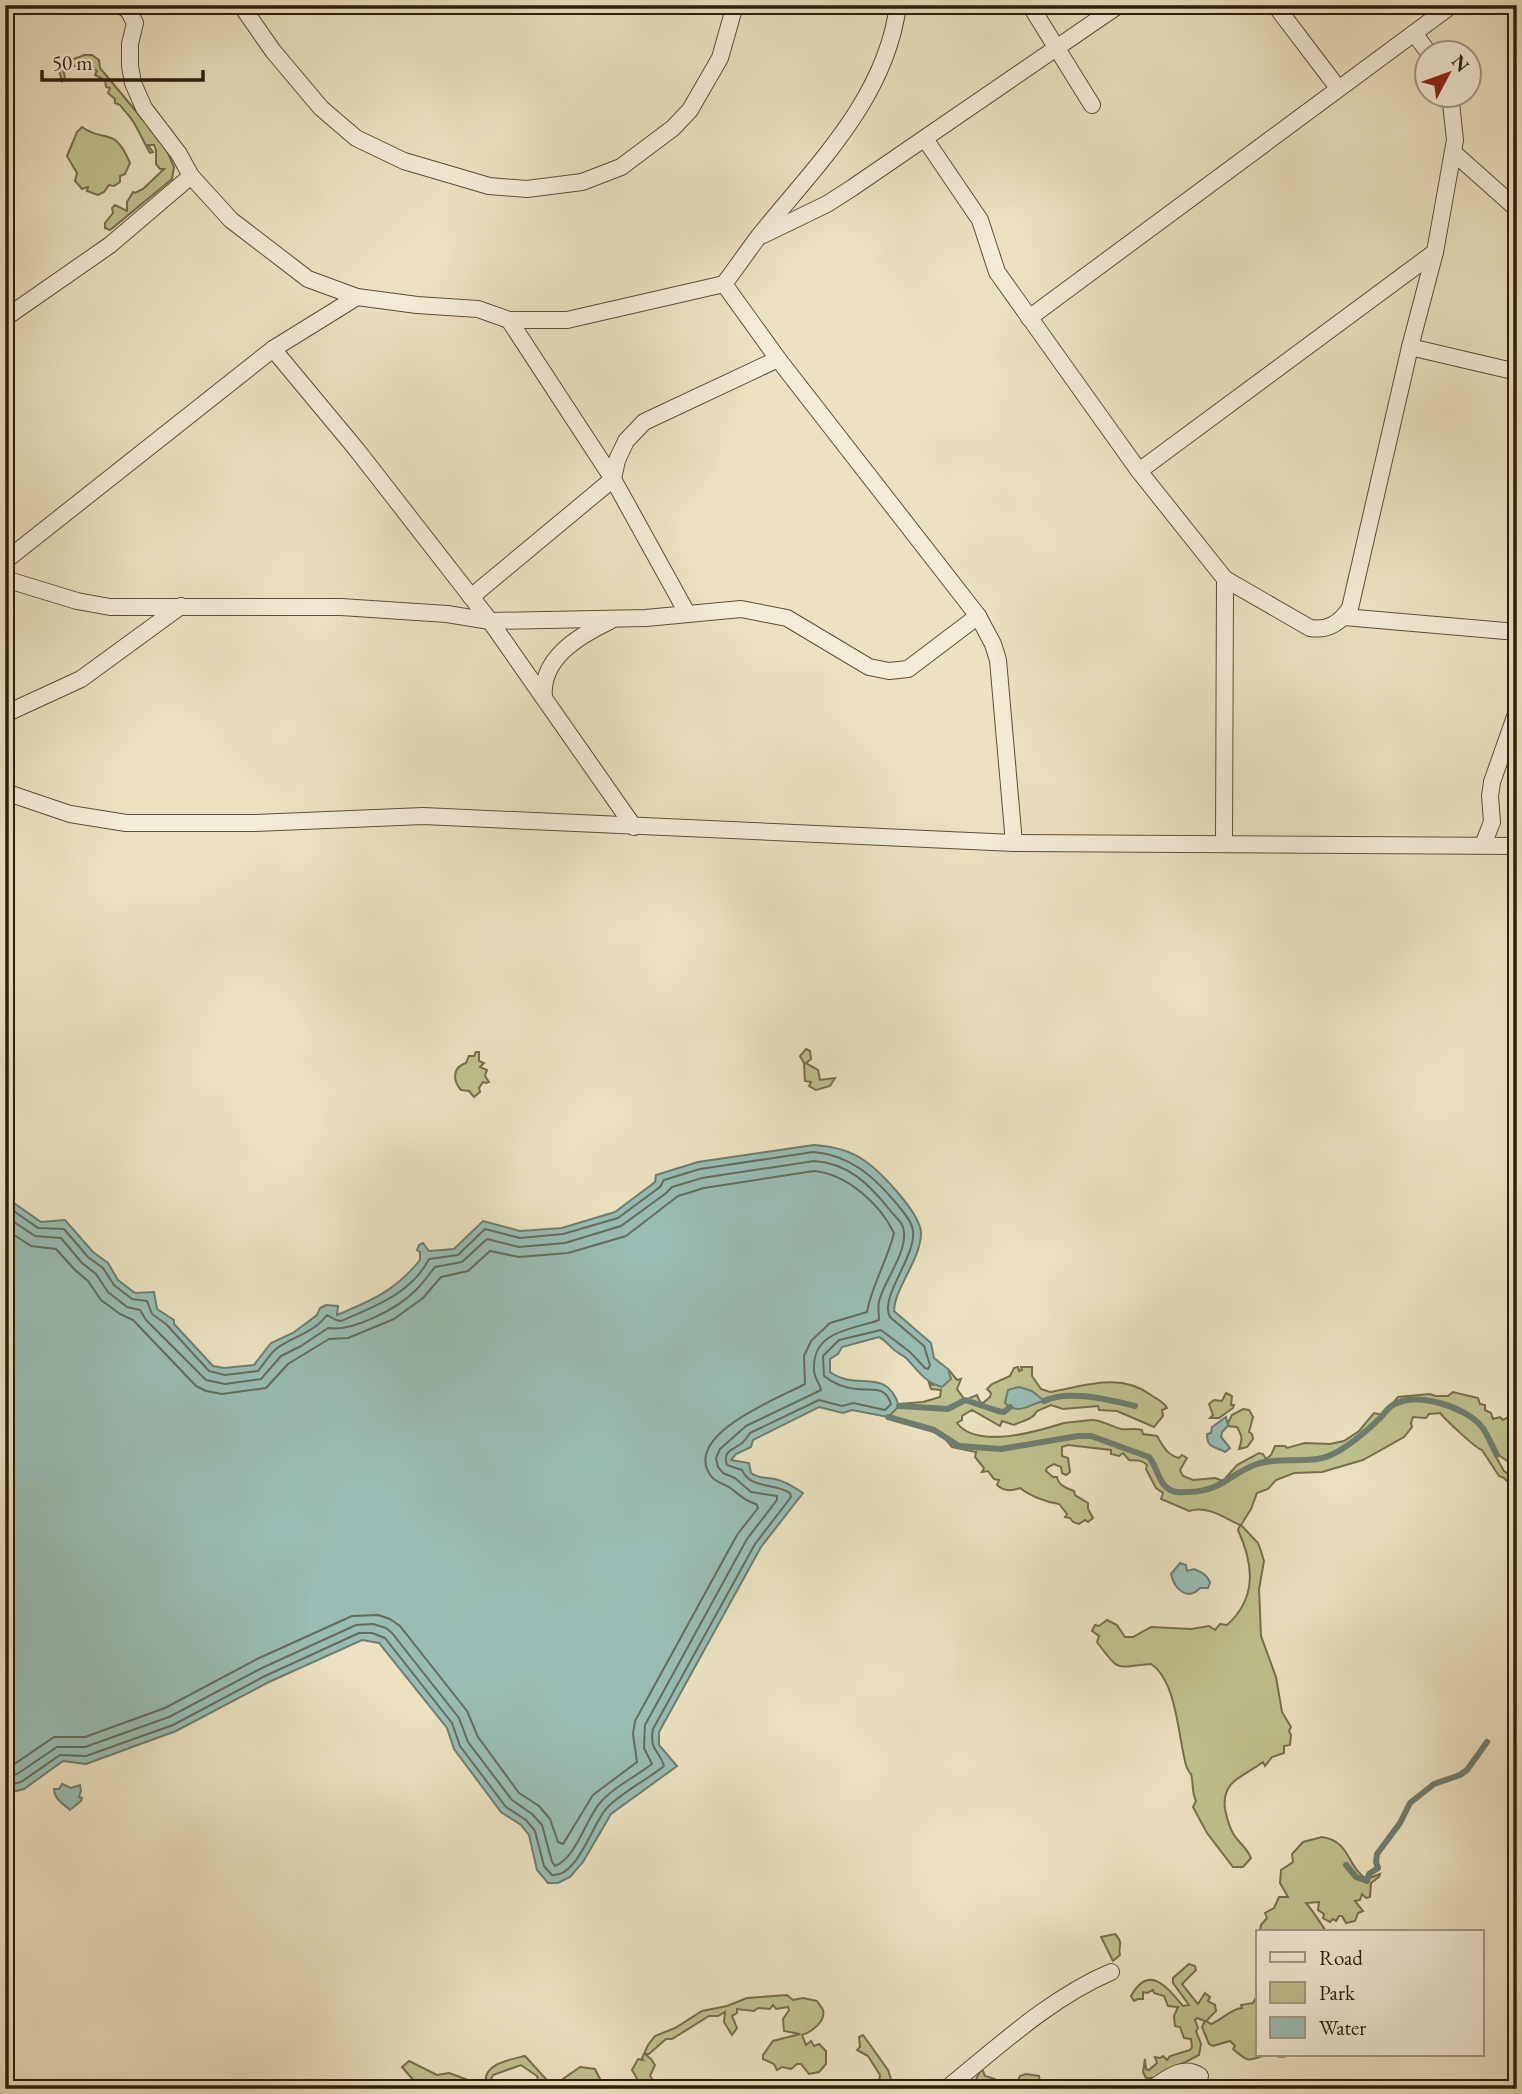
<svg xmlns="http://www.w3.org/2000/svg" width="1522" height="2094" font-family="'EB Garamond',serif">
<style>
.green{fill:#bfc18e;stroke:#766f4c;stroke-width:2}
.water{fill:#99bdb4;stroke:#6e7d70;stroke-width:2}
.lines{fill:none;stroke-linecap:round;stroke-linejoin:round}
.shore{stroke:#636d5f;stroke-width:2}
.stream{stroke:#6e7d70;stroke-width:6}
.street-casing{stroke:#5d4e38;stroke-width:18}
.street{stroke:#f3ecd7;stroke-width:16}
</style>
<rect width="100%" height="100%" fill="#ece2c1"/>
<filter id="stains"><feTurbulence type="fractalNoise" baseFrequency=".00286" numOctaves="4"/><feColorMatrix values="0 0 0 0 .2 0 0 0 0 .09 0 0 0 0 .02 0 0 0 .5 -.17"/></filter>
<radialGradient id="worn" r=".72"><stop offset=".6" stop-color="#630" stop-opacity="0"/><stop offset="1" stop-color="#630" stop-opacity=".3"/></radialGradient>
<g class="green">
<path d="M 84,55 L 92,55 L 99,60 L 100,68 L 165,146 L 174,167 L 172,179 L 110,230 L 105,228 L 105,223 L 113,213 L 112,208 L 115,205 L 127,211 L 127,202 L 133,192 L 135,193 L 143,189 L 164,169 L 160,169 L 156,164 L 156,150 L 154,145 L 148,145 L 153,152 L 150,153 C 144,143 140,133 134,123 C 130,116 125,112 120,105 L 115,103 L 115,99 L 108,93 L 110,88 L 106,87 L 105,80 L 95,75 L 97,71 L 91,68 L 91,61 C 81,67 73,64 63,70 L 65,77 L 62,81 L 59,70 L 71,60 Z"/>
<path d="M 82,127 C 106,144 114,125 130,163 L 125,174 L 120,176 L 120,182 L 114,186 L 109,185 L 104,192 L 98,195 L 87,191 L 88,187 L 82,189 L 75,181 L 77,173 L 67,156 L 77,132 Z"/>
<path d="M 806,1049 L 810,1051 L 811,1059 L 806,1063 L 818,1070 L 820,1080 L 835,1078 L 830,1086 L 816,1090 L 809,1086 L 811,1082 L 805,1081 L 804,1063 L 800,1056 Z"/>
<path d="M 476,1052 L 479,1052 L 479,1061 L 484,1063 L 480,1067 L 487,1070 L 485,1076 L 489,1082 L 486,1083 L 483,1082 L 479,1088 L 480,1092 L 474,1097 L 469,1091 L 461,1090 C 452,1080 453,1067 466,1063 L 469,1056 L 474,1056 Z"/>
<path d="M 1018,1367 L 1019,1371 L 1022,1370 L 1021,1367 L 1032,1367 L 1032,1376 L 1041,1389 L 1050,1392 C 1085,1386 1120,1372 1151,1395 C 1158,1400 1163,1401 1167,1408 L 1162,1410 L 1163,1416 L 1154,1427 L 1117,1411 L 1099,1410 L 1098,1406 L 1063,1409 L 1051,1405 L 1037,1411 C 1033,1420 1021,1421 1014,1425 L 1002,1421 L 1000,1426 L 972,1410 L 962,1416 L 962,1420 L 957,1423 C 977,1450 1039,1431 1064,1423 C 1067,1422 1086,1421 1091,1420 C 1100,1419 1112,1427 1121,1429 C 1127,1430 1135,1428 1142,1430 L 1143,1434 L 1157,1436 C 1163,1446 1167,1455 1179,1458 L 1182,1455 L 1187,1458 L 1180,1470 L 1183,1476 L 1193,1480 L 1215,1478 L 1223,1481 L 1237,1465 L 1259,1453 L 1263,1454 L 1266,1459 L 1271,1455 L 1275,1446 L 1285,1446 L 1287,1448 L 1305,1443 L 1330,1444 L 1344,1441 L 1359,1431 L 1374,1413 L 1383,1415 L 1398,1397 L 1430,1394 L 1435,1396 L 1448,1396 L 1453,1392 L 1478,1398 L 1480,1404 L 1485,1405 L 1485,1410 L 1491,1413 L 1493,1419 L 1500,1417 L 1503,1420 L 1508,1417 L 1513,1405 L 1517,1406 L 1517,1474 L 1510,1463 L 1500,1456 L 1496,1457 L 1504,1471 L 1517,1480 L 1517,1499 L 1514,1495 L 1517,1491 L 1504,1478 L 1499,1476 L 1482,1450 C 1475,1448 1446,1420 1440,1413 L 1429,1414 L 1426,1418 L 1413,1417 L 1411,1423 L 1412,1427 L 1404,1437 L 1363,1460 L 1322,1472 L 1294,1473 L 1276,1480 L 1268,1489 L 1257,1493 L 1251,1509 L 1241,1525 L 1258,1543 L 1261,1551 L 1264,1561 L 1259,1589 L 1261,1636 L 1276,1677 L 1282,1712 L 1291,1727 L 1289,1731 L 1291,1735 L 1290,1745 L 1284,1746 L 1284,1753 L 1272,1757 L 1265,1766 L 1263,1762 C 1245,1776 1221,1780 1225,1809 C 1227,1819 1229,1827 1234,1835 C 1240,1844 1247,1848 1251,1858 L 1243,1867 L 1233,1867 L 1207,1833 L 1193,1807 L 1196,1801 C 1191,1790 1194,1784 1191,1774 C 1190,1774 1186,1766 1186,1765 C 1178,1737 1177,1681 1151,1664 C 1116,1666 1121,1675 1097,1642 L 1099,1636 L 1092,1631 L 1095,1625 L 1099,1626 L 1107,1620 L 1117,1625 L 1125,1637 L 1133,1637 L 1151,1627 L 1191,1629 L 1209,1626 L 1215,1630 L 1220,1624 L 1227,1625 C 1257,1598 1254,1565 1238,1530 L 1240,1525 C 1224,1518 1208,1505 1189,1511 L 1161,1499 L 1163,1493 L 1156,1488 L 1146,1469 L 1147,1465 C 1141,1459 1136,1461 1129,1460 L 1123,1453 L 1119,1456 L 1111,1454 L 1111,1450 L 1068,1445 L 1062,1447 L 1062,1456 L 1068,1458 L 1070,1472 L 1066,1475 L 1062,1473 L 1061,1467 L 1054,1464 L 1047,1468 L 1046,1471 L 1053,1477 L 1057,1477 C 1058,1485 1066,1488 1074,1491 L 1075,1495 L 1088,1503 L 1088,1509 L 1093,1518 L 1088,1522 L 1085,1520 L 1079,1524 L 1073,1522 L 1070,1518 L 1065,1517 L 1067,1514 L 1059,1504 C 1046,1502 1030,1496 1020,1488 C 1012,1491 1003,1491 997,1485 L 999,1480 L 994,1479 L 988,1471 L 982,1472 L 984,1468 L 975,1457 L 976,1452 L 952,1447 L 943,1436 L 926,1427 L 888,1417 L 899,1406 L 899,1404 L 923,1402 L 940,1397 L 941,1390 L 931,1389 L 929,1383 L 933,1385 L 950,1379 L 948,1369 L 957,1380 L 961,1379 L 957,1389 L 965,1400 L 977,1395 L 980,1402 L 983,1403 L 990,1397 L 991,1393 L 987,1389 L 992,1384 L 1010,1376 L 1014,1368 Z"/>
<path d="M 1226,1393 L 1232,1396 L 1231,1405 L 1234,1405 L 1233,1408 L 1219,1418 L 1210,1418 L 1213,1415 L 1209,1404 L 1214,1400 L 1222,1401 Z"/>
<path d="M 1243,1409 L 1249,1410 L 1253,1417 L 1249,1432 L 1252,1434 L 1253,1439 L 1247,1447 L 1239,1449 C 1243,1438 1242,1436 1237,1427 L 1228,1426 L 1228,1423 L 1232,1415 Z"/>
<path d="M 1322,1837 C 1351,1841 1347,1868 1367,1879 L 1380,1874 L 1379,1877 L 1371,1883 L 1370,1897 L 1366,1898 L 1362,1894 L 1360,1900 L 1355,1901 L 1363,1911 L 1358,1913 L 1355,1921 L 1346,1923 L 1342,1916 L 1339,1916 L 1336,1921 L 1333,1919 L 1330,1922 L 1323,1918 L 1324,1914 L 1318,1910 L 1319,1902 L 1306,1903 C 1313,1911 1319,1921 1326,1931 L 1260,1931 L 1261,1925 L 1267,1918 L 1265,1913 L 1274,1908 L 1279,1897 L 1288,1897 L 1280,1883 L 1281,1870 L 1293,1862 L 1292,1854 L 1303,1842 Z"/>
<path d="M 1115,1934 C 1125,1945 1117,1946 1120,1955 L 1113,1961 L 1101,1937 Z"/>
<path d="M 1189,1964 L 1195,1966 L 1196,1970 L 1182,1984 L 1198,2004 L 1205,1993 L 1210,1997 L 1208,2001 L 1215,2005 L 1216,2011 L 1206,2021 L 1211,2024 C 1222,2020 1230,2009 1242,2008 L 1241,2005 L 1253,2003 L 1258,1994 L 1258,2054 L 1286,2054 L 1286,2056 C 1278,2059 1277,2054 1270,2055 C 1249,2057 1253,2067 1233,2049 L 1235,2046 L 1230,2041 L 1213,2046 L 1209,2044 L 1202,2027 L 1205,2021 L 1197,2018 L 1195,2020 L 1198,2028 L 1196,2031 L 1201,2044 L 1199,2055 L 1155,2078 L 1146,2078 L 1143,2072 L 1145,2059 L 1146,2069 L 1149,2070 L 1157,2063 L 1155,2057 L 1160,2058 L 1163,2056 L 1167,2060 L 1170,2056 L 1190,2050 L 1192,2047 L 1191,2039 L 1184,2038 L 1180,2027 L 1175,2026 L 1174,2016 L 1178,2007 L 1168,2006 L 1164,1996 L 1154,1993 L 1153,1990 L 1147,1993 L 1143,1992 L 1143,1999 L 1138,1999 L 1134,2001 L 1131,1996 C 1149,1964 1166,1986 1183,2006 L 1189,2005 L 1173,1983 L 1173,1978 Z"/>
<path d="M 787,1995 L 793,2000 L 803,1998 L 817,2001 C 819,2004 821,2006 823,2010 C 826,2022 811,2032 802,2035 L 806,2045 L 811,2041 L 814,2046 L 819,2044 L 826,2051 L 826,2064 L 819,2072 L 809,2074 L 801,2064 L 797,2064 L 791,2069 L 782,2067 L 777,2070 L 774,2064 L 763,2059 L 763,2055 L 773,2041 L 800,2034 L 784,2031 L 783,2019 L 789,2010 L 788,2007 L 776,2009 L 773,2005 L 770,2009 L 758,2008 L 754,2011 L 737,2009 L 737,2013 L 732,2016 L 737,2028 L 732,2035 L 724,2022 L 725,2012 L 718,2016 L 709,2016 L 672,2039 L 666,2039 L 649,2054 L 645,2054 L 651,2059 L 655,2065 L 650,2076 L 659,2089 L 643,2089 L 632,2070 L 638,2059 L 643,2060 L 642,2058 L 648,2045 L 655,2036 L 675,2028 L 702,2011 L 727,2006 L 747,1998 Z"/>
<path d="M 863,2035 L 888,2070 L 894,2089 L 872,2089 L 873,2084 L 879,2082 L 880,2075 L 868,2056 L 857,2050 L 860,2047 L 859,2037 Z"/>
<path d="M 525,2056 L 555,2089 L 550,2089 L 546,2084 L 539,2084 L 537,2076 L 521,2065 L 493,2075 L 490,2081 L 494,2089 L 488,2089 C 477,2065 508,2060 525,2056 Z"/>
<path d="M 409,2061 L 437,2075 L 449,2073 L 460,2077 L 468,2080 L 475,2089 L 421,2089 L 402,2067 Z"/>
<path d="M 580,2067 L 595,2069 L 605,2089 L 558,2087 L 563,2079 Z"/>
<path d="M 980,2071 L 983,2071 L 985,2076 L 995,2079 L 997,2089 L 969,2089 L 974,2084 Z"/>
<path d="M 1026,2074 L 1039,2076 L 1041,2089 L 1012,2089 L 1013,2086 L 1010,2084 L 1017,2083 L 1020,2076 Z"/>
</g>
<g class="water">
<path d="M 814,1145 C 831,1146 851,1151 865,1161 C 881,1172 922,1215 921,1234 C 920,1261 895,1287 894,1311 L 931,1343 L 934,1358 L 948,1369 L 951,1379 L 942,1387 C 924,1382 918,1370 906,1358 C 902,1354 896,1353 892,1348 C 887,1343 885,1340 879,1337 L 842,1347 L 838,1354 L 830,1359 L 830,1372 C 858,1392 886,1366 899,1406 L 888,1417 L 852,1410 L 843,1413 L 819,1407 L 753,1440 L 751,1447 L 736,1454 L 731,1460 L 749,1463 L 751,1473 C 759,1479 765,1477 775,1479 C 785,1481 794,1487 803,1493 L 761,1547 L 659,1732 L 659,1745 L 677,1766 L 611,1814 L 583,1862 L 570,1877 L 558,1883 L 548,1883 L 537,1870 L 529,1835 L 521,1825 L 501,1812 L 454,1749 L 447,1728 L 379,1643 L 362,1640 L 269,1682 L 176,1731 L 86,1764 L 63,1761 L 24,1789 L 5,1794 L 5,1197 L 41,1222 L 65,1220 L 93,1252 L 108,1263 L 118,1280 L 135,1293 L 154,1292 L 157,1309 L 174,1320 L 174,1324 L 213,1366 L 224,1368 L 254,1365 L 271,1343 L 293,1333 L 317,1315 L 320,1308 L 326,1305 L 338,1306 L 337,1315 C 373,1300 396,1290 420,1260 L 420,1252 L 417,1250 L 419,1245 L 423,1243 L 429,1251 L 454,1249 L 483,1221 L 520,1231 L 562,1228 L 615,1212 L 655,1182 L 656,1175 L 698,1162 Z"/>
<path d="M 1019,1387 L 1032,1391 L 1044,1401 C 1029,1404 1019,1416 1005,1403 L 1008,1390 Z"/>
<path d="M 1226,1417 L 1228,1426 L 1222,1432 L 1221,1437 L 1230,1448 L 1225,1452 C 1215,1446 1207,1449 1207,1434 L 1211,1433 L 1212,1427 Z"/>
<path d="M 1180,1563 L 1186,1565 L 1187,1571 L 1194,1569 C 1201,1572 1208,1575 1210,1583 L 1208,1588 L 1200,1588 C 1187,1602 1174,1588 1171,1574 Z"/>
<path d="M 62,1784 L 71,1788 L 80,1785 L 81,1791 L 79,1797 L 82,1798 L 81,1801 L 70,1810 C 64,1804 54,1799 54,1789 L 59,1789 Z"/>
</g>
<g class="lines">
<g class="shore">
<path d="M 5,1205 L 38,1228 L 64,1229 L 88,1257 L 103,1268 L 114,1285 L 132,1299 L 147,1301 L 152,1314 L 166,1324 L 209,1371 L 225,1375 L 258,1371 C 264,1364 269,1355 276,1349 C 291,1337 314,1333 327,1315 L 336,1320 L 341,1321 C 374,1307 412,1293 429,1259 L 458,1255 L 485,1229 L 520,1238 L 563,1234 L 618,1218 L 660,1187 L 664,1180 L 700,1169 L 813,1152 C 851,1155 874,1177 897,1204 C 903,1212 912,1221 913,1231 C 916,1257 879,1297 890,1317 L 924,1346 L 930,1365 L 928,1369 L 925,1368 L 910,1352 L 881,1330 L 839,1340 L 823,1356 L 824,1376 C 834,1384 844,1388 857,1389 C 872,1391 885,1385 891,1404 L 885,1410 L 853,1403 L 842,1406 L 819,1400 L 750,1433 C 748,1436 746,1440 742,1443 C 733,1450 722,1451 727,1465 L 742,1470 C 751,1490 774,1482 790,1493 L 791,1497 L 755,1544 L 653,1729 C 649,1752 660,1750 664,1766 C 647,1780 620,1793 606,1809 C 592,1825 577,1878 552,1875 L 544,1866 L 535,1831 L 526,1820 L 506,1807 L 460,1746 L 452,1723 L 385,1638 L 372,1633 L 359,1633 L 265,1676 L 173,1725 L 86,1756 L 60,1755 L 21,1782 L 5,1786"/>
<path d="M 5,1216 L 35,1236 L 61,1238 L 82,1263 L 96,1274 L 108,1292 L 127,1307 L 140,1310 L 146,1320 L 206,1380 L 225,1384 L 261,1379 L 281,1356 L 301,1346 L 328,1328 C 353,1332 399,1308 417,1289 C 424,1282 429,1274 435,1267 L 462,1262 L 487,1239 L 519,1247 L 565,1243 L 621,1226 L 665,1194 L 672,1187 L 702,1178 L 814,1161 C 848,1163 869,1184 889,1209 C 894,1216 904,1223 904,1232 C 906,1253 886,1279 880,1298 C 877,1305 879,1313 879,1320 C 852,1330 812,1330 814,1370 C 814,1378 820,1383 821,1390 L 746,1426 L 720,1449 L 716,1458 L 718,1467 L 723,1473 L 735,1478 L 751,1492 L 777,1496 L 777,1500 L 747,1539 L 645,1725 L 644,1748 L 652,1764 C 635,1777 612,1788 599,1804 C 586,1820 575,1859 555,1866 L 552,1862 L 542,1825 L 532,1814 L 512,1800 L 468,1742 L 459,1718 L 392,1633 L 386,1628 L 373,1624 L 356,1625 L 262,1668 L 169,1717 L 85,1747 L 57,1747 L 17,1774 L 5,1777"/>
<path d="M 5,1229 L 31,1246 L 56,1249 L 75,1270 L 88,1281 L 101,1300 L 120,1314 L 133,1320 L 196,1386 L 206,1391 L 222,1394 L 266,1388 L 288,1364 L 329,1339 L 348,1338 L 394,1319 L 423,1298 L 441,1277 L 468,1271 L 490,1251 L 519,1257 L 568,1253 L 626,1236 L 678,1196 L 704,1188 L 814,1171 C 847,1174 880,1204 894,1233 C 887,1261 872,1285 867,1312 L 830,1323 L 811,1341 L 804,1356 L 805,1384 C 779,1398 681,1435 711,1476 C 716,1483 723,1483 729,1487 C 739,1494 744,1501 756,1504 L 758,1508 L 737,1535 L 635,1721 L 633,1734 L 637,1762 L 593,1795 L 563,1844 L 558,1842 L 550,1819 L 539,1806 L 519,1793 L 478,1737 L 467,1711 L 400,1626 L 390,1619 L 378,1615 L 352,1616 L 257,1659 L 165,1708 L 85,1737 L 54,1737 L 13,1765 L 5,1767"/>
</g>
<g class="stream">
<path d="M 1044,1401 C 1068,1389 1109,1400 1135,1406"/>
<path d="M 899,1406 L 948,1409 L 965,1400 L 998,1411 L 1004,1412 L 1010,1407"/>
<path d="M 888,1417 L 934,1430 L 959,1446 L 1001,1449 L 1078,1436 L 1091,1436 L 1149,1457 C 1158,1468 1159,1487 1173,1491 C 1177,1493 1185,1492 1189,1492 C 1222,1491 1229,1474 1257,1464 C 1281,1456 1309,1465 1331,1455 C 1345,1449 1367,1431 1378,1420 C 1383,1416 1387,1408 1393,1405 C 1417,1391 1466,1407 1482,1427 C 1488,1435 1492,1446 1497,1455"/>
<path d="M 1346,1865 L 1356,1877 L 1367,1881 L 1369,1874 L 1378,1868 L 1376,1862 L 1377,1854 L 1400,1823 L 1410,1803 L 1434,1784 L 1460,1775 L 1467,1770 L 1487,1742"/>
</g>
<defs>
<g id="street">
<path d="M 120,5 L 128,10 L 135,23 L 130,44 L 130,66 L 133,83 L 144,108 L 179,154 L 191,176 L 231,220 L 308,279 L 357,297 L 417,305 L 478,309 L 509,320 L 567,320 L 724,284 C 736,268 747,252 759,236 C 815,166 886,99 898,5"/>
<path d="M 241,5 L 273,51 L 321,108 L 356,138 L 404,161 L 489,186 L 527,189 L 582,182 L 621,167 L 673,128 L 690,110 L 720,58 L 735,5"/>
<path d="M 1030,5 L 1092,105"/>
<path d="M 1275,5 L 1338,88"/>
<path d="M 1414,33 L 1428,52"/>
<path d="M 925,139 L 980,220 L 997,272 L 1139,471 L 1225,579 L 1224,843"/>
<path d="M 1454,153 L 1517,209"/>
<path d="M 763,235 L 827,204 L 852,188 L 1119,5"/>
<path d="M 724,284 L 778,359 L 978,616 L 993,644 L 998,660 L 1014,843"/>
<path d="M 5,318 L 110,245 L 191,176"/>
<path d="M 1029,318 L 1452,5"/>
<path d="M 509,320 L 613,479 L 687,613"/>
<path d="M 1410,347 L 1517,372"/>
<path d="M 273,349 L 357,450 L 490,621 L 634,827"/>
<path d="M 1139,471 L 1435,252 L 1455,140 L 1450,94"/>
<path d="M 5,561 L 273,349 L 357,297"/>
<path d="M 5,579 L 77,601 L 110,607 L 341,607 L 447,614 L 490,621 L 646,618 L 741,609 L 787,618 L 869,667 L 889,671 L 908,669 L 978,616"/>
<path d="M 1225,579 L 1310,628 C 1328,631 1340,623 1350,608 L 1410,347 L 1435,252"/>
<path d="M 471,597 L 613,479 L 617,460 L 626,441 L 644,422 L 778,359"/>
<path d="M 1344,617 L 1517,632"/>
<path d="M 544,698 C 540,659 578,636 610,621"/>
<path d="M 5,714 L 81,679 L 181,606"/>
<path d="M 5,792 L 70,814 L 126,823 L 255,823 L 423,816 L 1014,843 L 1517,846"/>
<path d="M 1483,845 L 1492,822 L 1490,796 L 1492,782 L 1517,711"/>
<path d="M 946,2089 C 998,2047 1050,1998 1111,1972"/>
<path d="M 1151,2089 C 1167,2079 1182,2064 1200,2076"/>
</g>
</defs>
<use href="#street" class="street-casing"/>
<use href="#street" class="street"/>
</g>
<rect width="1522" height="2094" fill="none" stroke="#ece2c1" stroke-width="28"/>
<rect x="7" y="7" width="1508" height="2080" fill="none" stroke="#2d1d0a" stroke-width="3.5"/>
<rect x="14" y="14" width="1494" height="2066" fill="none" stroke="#2d1d0a" stroke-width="2"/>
<rect x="1256" y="1930" width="228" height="126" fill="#f3ecd7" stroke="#a49985" stroke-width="2"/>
<rect x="1270" y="1952" width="35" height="10" fill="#f3ecd7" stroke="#a49985" stroke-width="2"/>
<text x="1319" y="1965" font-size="21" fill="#2d1d0a">Road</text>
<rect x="1270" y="1982" width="35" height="21" fill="#bfc18e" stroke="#a49985" stroke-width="2"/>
<text x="1319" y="2000" font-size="21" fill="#2d1d0a">Park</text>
<rect x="1270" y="2017" width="35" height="21" fill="#99bdb4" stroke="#a49985" stroke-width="2"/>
<text x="1319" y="2035" font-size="21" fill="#2d1d0a">Water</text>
<g transform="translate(1448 74) rotate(49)"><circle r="33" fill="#f3ecd7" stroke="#a49985" stroke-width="2"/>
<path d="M0-5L12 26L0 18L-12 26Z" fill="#8f2418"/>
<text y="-10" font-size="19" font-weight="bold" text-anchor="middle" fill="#2d1d0a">N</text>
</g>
<path d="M42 70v10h161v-10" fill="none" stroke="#2d1d0a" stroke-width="3.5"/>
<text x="52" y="70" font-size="21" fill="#2d1d0a" stroke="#f3ecd7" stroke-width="5" paint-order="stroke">50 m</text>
<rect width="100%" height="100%" filter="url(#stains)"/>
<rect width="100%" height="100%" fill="url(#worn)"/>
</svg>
